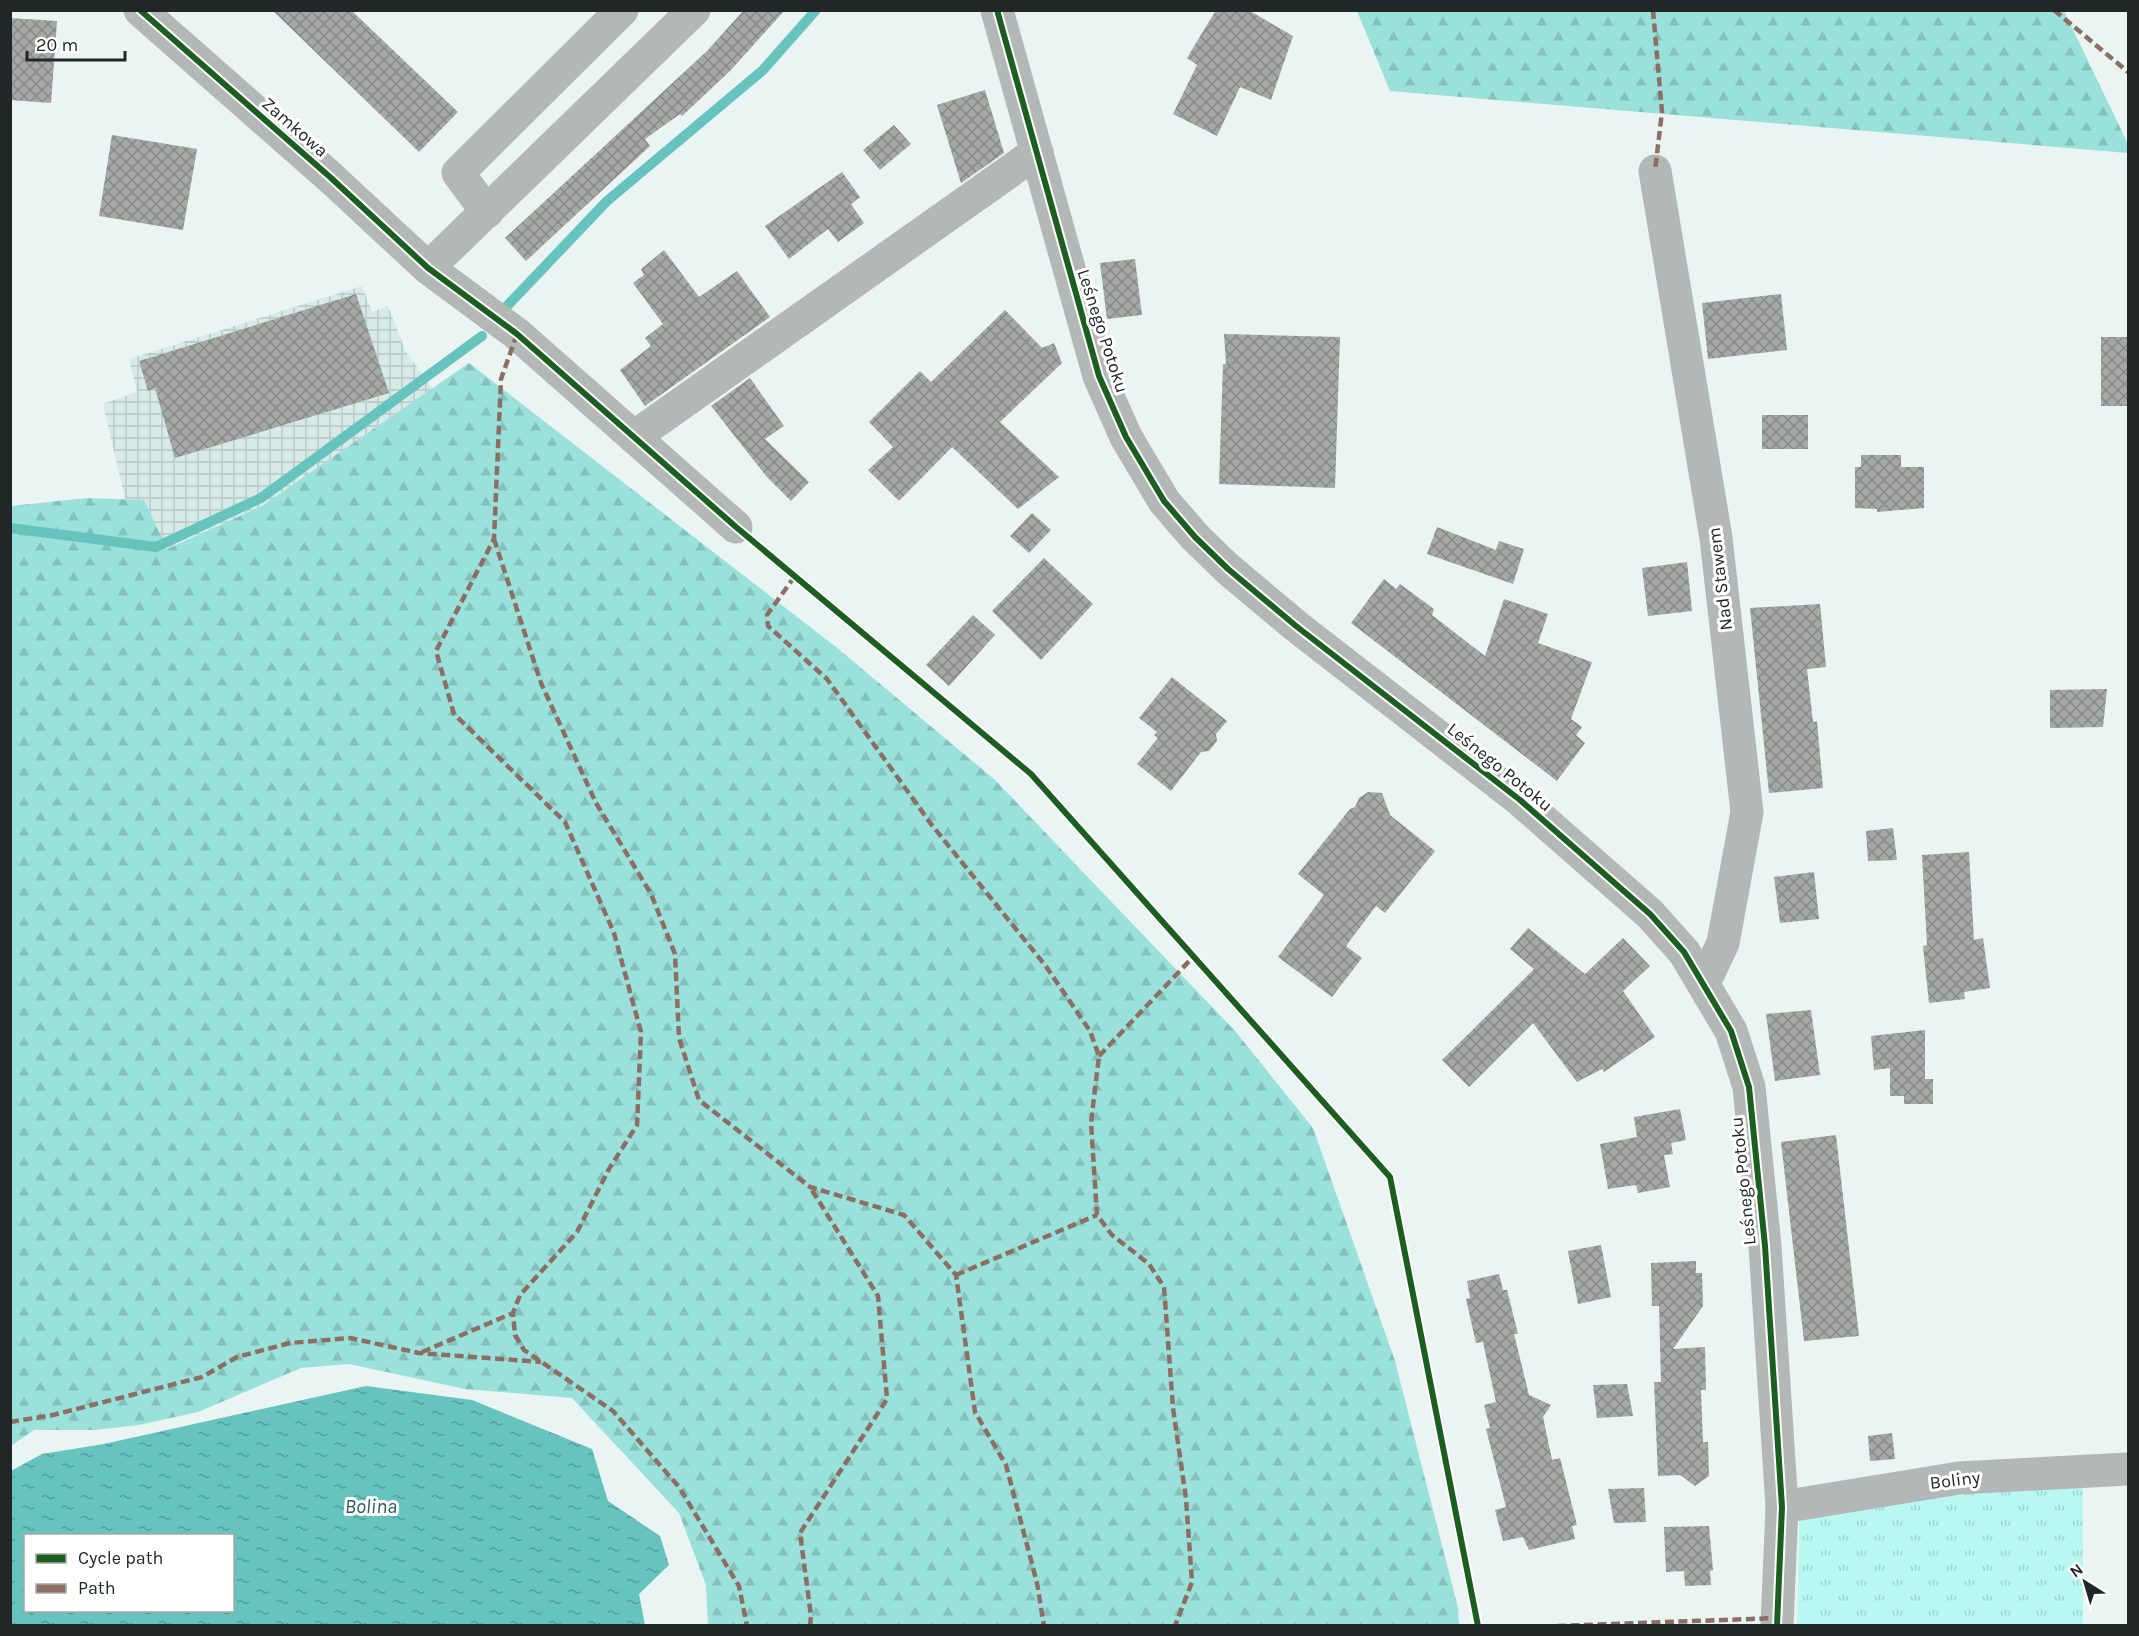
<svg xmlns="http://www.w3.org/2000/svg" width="2139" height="1636" font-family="Karla,sans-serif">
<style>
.industrial{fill:url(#industrial-grid)}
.grass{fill:url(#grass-tufts)}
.forest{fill:url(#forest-firs)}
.water{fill:url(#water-ripples);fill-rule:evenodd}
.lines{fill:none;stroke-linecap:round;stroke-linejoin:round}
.stream{stroke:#66c3be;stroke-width:10}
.building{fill:url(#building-cross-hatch)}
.minor{stroke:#b3b7b6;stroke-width:33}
.quiet{stroke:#8d6e63;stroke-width:4.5;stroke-dasharray:9 4.5;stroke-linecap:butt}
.cycleway-casing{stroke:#fff;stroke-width:10}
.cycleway{stroke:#1b5e20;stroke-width:6}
.labels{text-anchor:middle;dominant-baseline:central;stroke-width:6;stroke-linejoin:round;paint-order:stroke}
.street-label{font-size:18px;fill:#202726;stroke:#fff}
.water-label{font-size:20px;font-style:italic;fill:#295c59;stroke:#fff}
</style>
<defs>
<pattern id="industrial-grid" width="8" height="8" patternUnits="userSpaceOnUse" patternTransform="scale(1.5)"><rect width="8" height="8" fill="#d7eae8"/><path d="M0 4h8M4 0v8" fill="none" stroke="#b8c9c7"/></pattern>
<pattern id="grass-tufts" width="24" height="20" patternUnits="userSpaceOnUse" patternTransform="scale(1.5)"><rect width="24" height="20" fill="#b9f7f2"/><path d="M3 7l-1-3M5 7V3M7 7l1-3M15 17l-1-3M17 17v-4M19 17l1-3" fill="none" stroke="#9fd4cf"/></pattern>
<pattern id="forest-firs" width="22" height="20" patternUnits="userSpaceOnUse" patternTransform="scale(1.5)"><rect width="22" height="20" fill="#9ae0db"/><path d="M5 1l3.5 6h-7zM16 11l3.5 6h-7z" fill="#84c0bc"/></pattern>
<pattern id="water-ripples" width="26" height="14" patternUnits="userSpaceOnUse" patternTransform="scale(1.5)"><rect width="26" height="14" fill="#66c3be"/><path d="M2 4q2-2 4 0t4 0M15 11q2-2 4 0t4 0" fill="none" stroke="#549e9a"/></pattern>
<pattern id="building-cross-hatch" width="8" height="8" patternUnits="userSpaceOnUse" patternTransform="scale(1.5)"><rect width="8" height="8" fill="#a6a8a6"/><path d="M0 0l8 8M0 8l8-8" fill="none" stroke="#878987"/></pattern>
</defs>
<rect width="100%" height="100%" fill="#eaf4f2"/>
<path class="industrial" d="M 362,286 L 372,312 L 388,306 L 406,352 L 433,389 L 262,506 L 166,549 L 144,500 L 125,499 L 103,404 L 137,392 L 129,359 Z"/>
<path class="grass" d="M 2083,1485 L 2083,1625 L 1797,1626 L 1800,1488 Z"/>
<g class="forest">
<path d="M 1357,11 L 2064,11 L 2128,144 L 2128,153 L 1390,91 Z"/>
<path d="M 469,363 L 836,647 L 995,780 L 1236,1032 L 1313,1128 L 1395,1361 L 1458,1608 L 1459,1625 L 708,1625 L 706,1585 L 679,1513 L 572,1398 L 465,1389 L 349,1364 L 301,1368 L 198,1412 L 139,1425 L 95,1430 L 34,1430 L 11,1446 L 11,506 L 87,498 L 144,500 L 167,549 L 262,506 Z"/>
</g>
<path class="water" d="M 366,1386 L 472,1400 L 592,1449 L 608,1501 L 660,1536 L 669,1565 L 639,1594 L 645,1625 L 11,1625 L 11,1471 L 42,1454 L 104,1444 ZM 26,1536 L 232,1536 L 232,1610 L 26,1610 Z"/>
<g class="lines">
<g class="stream">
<path d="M 507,306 L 607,201 L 763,70 L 816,10"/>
<path d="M 10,528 L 156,547 L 261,498 L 482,336"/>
</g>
</g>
<g class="building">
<path d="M 272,10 L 352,11 L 458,112 L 419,152 Z"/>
<path d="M 744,10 L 785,10 L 730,71 L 682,116 L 680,114 L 645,139 L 650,146 L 526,261 L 505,238 L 707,51 Z"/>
<path d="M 1216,10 L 1248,10 L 1293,36 L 1271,100 L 1240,87 L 1217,136 L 1173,114 L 1197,65 L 1187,58 Z"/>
<path d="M 10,18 L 57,21 L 51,103 L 10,100 Z"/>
<path d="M 985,90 L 1004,153 L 961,183 L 937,105 Z"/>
<path d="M 894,125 L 911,144 L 880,170 L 863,150 Z"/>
<path d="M 112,135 L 197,149 L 183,230 L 99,216 Z"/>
<path d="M 842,172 L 860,197 L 851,204 L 864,223 L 838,242 L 828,229 L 789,259 L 765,226 Z"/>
<path d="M 664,250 L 699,297 L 737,271 L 770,317 L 645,406 L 620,370 L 651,346 L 645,338 L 663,324 L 633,283 L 644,275 L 641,269 Z"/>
<path d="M 1135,259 L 1142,315 L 1107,319 L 1100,263 Z"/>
<path d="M 356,294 L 389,393 L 175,458 L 155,388 L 148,391 L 139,361 Z"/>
<path d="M 1781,294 L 1787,350 L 1708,359 L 1702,303 Z"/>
<path d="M 1005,310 L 1042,348 L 1054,343 L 1062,363 L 1000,422 L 1059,477 L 1018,509 L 952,447 L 899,501 L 868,470 L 893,447 L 869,422 L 920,371 L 931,382 Z"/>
<path d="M 1224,334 L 1340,337 L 1335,488 L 1219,484 L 1223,364 L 1226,364 Z"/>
<rect x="2101" y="337" width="27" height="69"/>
<path d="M 750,378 L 784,426 L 765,439 L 809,482 L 791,501 L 767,477 L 711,406 Z"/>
<rect x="1762" y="415" width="46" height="34"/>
<path d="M 1861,455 L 1901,455 L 1901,467 L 1924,467 L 1924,508 L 1877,512 L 1877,509 L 1855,508 L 1855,467 L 1861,467 Z"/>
<path d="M 1032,513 L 1051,530 L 1029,553 L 1010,536 Z"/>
<path d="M 1437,527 L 1496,550 L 1499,541 L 1524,549 L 1513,584 L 1427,554 Z"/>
<path d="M 1044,558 L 1093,604 L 1041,660 L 992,611 Z"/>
<path d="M 1687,562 L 1692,611 L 1648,616 L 1642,568 Z"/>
<path d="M 1384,579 L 1396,589 L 1400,584 L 1434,609 L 1432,615 L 1485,656 L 1504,599 L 1548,614 L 1538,643 L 1592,662 L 1571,719 L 1582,727 L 1576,735 L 1585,743 L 1557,781 L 1351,623 Z"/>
<path d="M 1820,604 L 1826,667 L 1807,669 L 1813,722 L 1817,721 L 1823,788 L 1769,793 L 1750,608 Z"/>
<path d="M 973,615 L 995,635 L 949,686 L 926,665 Z"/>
<path d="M 1172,677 L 1227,721 L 1216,734 L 1217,741 L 1209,751 L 1201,752 L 1171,791 L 1137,764 L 1158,738 L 1154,735 L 1157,732 L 1139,718 Z"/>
<path d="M 2107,689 L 2103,727 L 2050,728 L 2050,690 Z"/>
<path d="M 1368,792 L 1382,793 L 1390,815 L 1435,851 L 1385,913 L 1376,906 L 1346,946 L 1362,958 L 1332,997 L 1278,957 L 1324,895 L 1298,874 L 1350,809 L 1355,807 L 1359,798 Z"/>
<path d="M 1893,828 L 1897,860 L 1868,861 L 1866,831 Z"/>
<path d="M 1969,852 L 1974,940 L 1983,938 L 1990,988 L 1964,992 L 1965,999 L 1929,1003 L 1923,946 L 1927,945 L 1922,855 Z"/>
<path d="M 1814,872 L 1819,919 L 1780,923 L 1774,877 Z"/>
<path d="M 1528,928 L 1585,974 L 1623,938 L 1650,966 L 1623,991 L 1655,1037 L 1604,1072 L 1602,1069 L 1577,1082 L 1533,1023 L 1469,1087 L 1442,1060 L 1534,969 L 1510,949 Z"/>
<path d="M 1811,1010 L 1820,1075 L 1775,1081 L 1766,1014 Z"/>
<path d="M 1925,1030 L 1925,1079 L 1933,1079 L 1933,1104 L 1904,1104 L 1904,1096 L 1890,1096 L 1890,1068 L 1874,1070 L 1871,1036 Z"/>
<path d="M 1680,1109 L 1686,1140 L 1671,1143 L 1673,1154 L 1664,1155 L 1670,1187 L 1638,1193 L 1636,1185 L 1608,1189 L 1600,1144 L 1637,1137 L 1634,1117 Z"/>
<path d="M 1836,1135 L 1859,1336 L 1804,1341 L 1781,1142 Z"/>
<path d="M 1601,1245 L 1611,1297 L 1578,1304 L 1568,1251 Z"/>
<path d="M 1696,1261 L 1696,1273 L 1702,1273 L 1703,1306 L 1673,1349 L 1705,1347 L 1706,1390 L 1701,1390 L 1703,1442 L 1708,1442 L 1709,1476 L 1695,1486 L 1680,1475 L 1658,1476 L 1654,1382 L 1661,1382 L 1659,1306 L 1652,1306 L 1651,1263 Z"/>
<path d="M 1499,1274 L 1503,1290 L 1507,1290 L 1518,1334 L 1514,1334 L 1529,1395 L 1551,1405 L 1543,1417 L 1552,1460 L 1560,1458 L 1577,1525 L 1572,1526 L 1575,1539 L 1529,1550 L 1523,1537 L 1503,1541 L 1495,1510 L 1506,1507 L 1486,1429 L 1490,1428 L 1484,1405 L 1496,1402 L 1483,1342 L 1476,1343 L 1466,1299 L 1470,1298 L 1467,1281 Z"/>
<path d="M 1627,1384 L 1633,1416 L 1597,1418 L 1593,1385 Z"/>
<path d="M 1892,1433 L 1895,1459 L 1870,1461 L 1868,1436 Z"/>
<path d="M 1644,1488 L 1646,1522 L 1614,1523 L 1608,1489 Z"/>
<path d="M 1709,1526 L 1713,1570 L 1710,1571 L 1711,1585 L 1685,1586 L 1684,1571 L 1666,1572 L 1664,1527 Z"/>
</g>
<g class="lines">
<g class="minor">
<path d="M 140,10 L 330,177 L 428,268 L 517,334 L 736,527"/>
<path d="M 997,10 L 1099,376 L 1126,437 L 1164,501 L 1195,537 L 1228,569 L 1296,626 L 1520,800 L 1650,914 L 1684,952 L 1731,1031 L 1749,1087 L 1765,1246 L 1782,1507 L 1777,1626"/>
<path d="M 1655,171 L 1716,538 L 1747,812 L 1723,943 L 1704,983"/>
<path d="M 487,212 L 458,173 L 622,10"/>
<path d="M 428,268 L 694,10"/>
<path d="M 634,437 L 1037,152"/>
<path d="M 1782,1507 L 1959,1478 L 2128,1469"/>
</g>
<g class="quiet">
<path d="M 1653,10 L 1662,112 L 1655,171"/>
<path d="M 2054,10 L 2128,72"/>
<path d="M 517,334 L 501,379 L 494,539 L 436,651 L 454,714 L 565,822 L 614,933 L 641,1032 L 637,1125 L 609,1169 L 577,1232 L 520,1295 L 513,1313 L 515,1335 L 524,1350 L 613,1411 L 679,1487 L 739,1586 L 747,1626"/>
<path d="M 494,539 L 541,683 L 596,803 L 651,894 L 675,954 L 679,1038 L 699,1100 L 810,1187 L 904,1215 L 956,1275 L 975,1412 L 1006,1465 L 1037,1583 L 1044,1626"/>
<path d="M 795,576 L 767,615 L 768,626 L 827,679 L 931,824 L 1045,965 L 1090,1031 L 1099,1056 L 1091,1123 L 1097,1215 L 1112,1235 L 1149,1264 L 1164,1287 L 1173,1408 L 1186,1499 L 1192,1582 L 1175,1626"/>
<path d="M 1099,1056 L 1194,956"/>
<path d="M 956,1275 L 1097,1215"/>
<path d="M 422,1352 L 513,1313"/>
<path d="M 10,1422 L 53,1415 L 202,1377 L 237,1357 L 290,1343 L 350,1338 L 419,1353 L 541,1362"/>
<path d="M 810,1626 L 811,1616 L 800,1533 L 887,1399 L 878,1296 L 810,1187"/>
<path d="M 1557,1626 L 1778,1618"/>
</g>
<defs>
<g id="cycleway">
<path d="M 140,10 L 330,177 L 428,268 L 517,334 L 736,527 L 1031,774 L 1390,1177 L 1478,1626"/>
<path d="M 997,10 L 1099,376 L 1126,437 L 1164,501 L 1195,537 L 1228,569 L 1296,626 L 1520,800 L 1650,914 L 1684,952 L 1731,1031 L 1749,1087 L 1765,1246 L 1782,1507 L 1777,1626"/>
</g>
</defs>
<use href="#cycleway" class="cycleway-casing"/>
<use href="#cycleway" class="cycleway"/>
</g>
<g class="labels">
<g class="street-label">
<text transform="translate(295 127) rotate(41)">Zamkowa</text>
<text transform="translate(1103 331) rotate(72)">Leśnego Potoku</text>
<text transform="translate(1720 579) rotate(-97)">Nad Stawem</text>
<text transform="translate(1500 767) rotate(39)">Leśnego Potoku</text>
<text transform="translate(1743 1181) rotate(-96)">Leśnego Potoku</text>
<text transform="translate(1955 1480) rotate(-7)">Boliny</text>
</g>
<g class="water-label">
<text x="371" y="1506">Bolina</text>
</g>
</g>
<rect width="2139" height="1636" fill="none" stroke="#202726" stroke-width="24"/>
<rect x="24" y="1534" width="210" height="78" fill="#ffffff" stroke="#a6a9a8" stroke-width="1.5"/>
<rect x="36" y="1554" width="30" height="9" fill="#1b5e20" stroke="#a6a9a8" stroke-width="1.5"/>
<text x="78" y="1564" font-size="18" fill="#202726">Cycle path</text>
<rect x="36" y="1584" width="30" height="9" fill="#8d6e63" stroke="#a6a9a8" stroke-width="1.5"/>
<text x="78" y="1594" font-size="18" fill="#202726">Path</text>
<g transform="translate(2085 1582) rotate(323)" stroke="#ffffff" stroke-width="4.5" paint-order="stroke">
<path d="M0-4.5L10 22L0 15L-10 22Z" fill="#202726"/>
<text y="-9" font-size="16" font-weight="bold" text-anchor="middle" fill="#202726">N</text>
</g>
<path d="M27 51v9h98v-9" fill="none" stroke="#202726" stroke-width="3"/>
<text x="36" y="51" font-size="18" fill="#202726" stroke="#ffffff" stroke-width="4.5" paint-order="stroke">20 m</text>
</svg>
